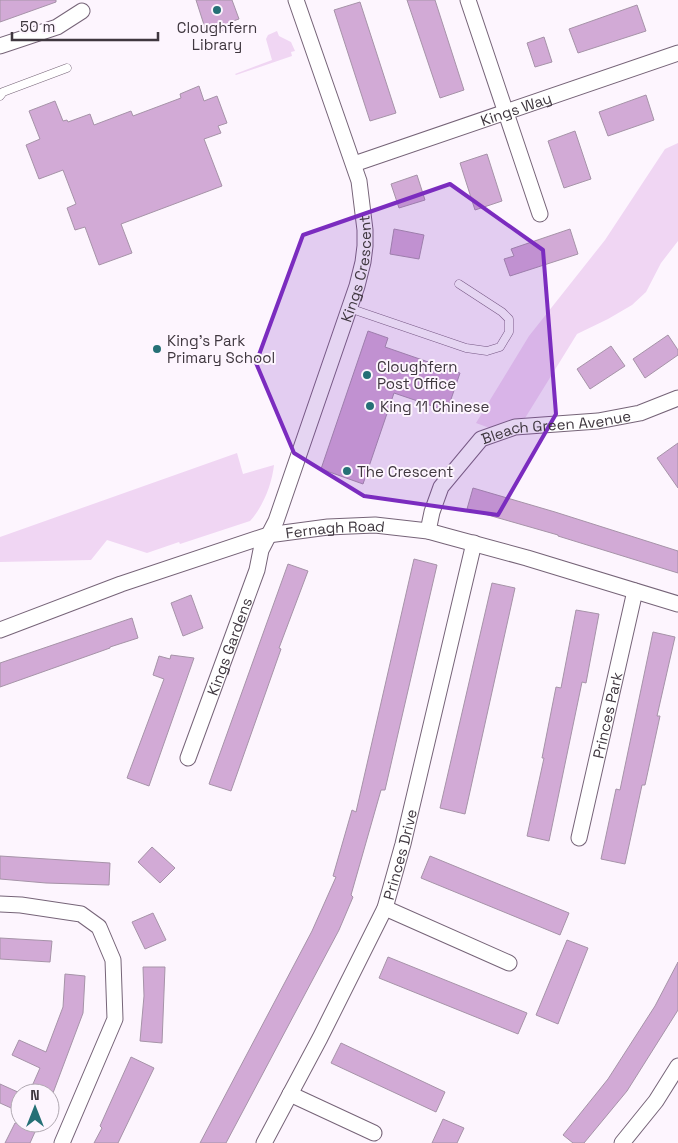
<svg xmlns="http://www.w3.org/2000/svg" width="678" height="1143" font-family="'Space Grotesk',sans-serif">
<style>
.green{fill:#f0d6f3}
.building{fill:#d2aad6;stroke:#a693a8}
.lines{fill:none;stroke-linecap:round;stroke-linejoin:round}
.service-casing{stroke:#766478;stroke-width:9}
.minor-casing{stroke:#766478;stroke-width:17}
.service{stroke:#fff;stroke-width:8}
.minor{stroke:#fff;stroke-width:15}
.marked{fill:#7b2cbf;fill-opacity:0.2;stroke:#7b2cbf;stroke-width:4;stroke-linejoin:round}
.poi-dot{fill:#257076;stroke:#fdf5fe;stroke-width:2}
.labels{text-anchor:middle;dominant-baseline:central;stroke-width:4;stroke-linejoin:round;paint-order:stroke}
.poi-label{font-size:15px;fill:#3f373f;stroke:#fdf5fe;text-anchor:start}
.street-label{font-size:15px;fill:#3f373f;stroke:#fdf5fe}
</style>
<rect width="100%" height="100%" fill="#fdf5fe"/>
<g class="green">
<path d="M 277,31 L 279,36 L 291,42 L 295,51 L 291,52 L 292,56 L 236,75 L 235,74 L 272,60 L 266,39 L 268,35 Z"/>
<path d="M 678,143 L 678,241 L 661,263 L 646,292 L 632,305 L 608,319 L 577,334 L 522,423 L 495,430 L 476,423 L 529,336 L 605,240 L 665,149 Z"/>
<path d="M 237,453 L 243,474 L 274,465 C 272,484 263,507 250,521 L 180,544 L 179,542 L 147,553 L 107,540 L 91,560 L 0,562 L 0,537 Z"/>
</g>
<g class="building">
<path d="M 0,0 L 56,0 L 56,2 L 0,22 Z"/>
<path d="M 196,0 L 232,0 L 239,19 L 230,22 L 225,32 L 216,27 L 206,31 Z"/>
<path d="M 407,0 L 435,0 L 464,90 L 440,98 Z"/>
<path d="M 360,2 L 396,113 L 370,121 L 334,10 Z"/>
<path d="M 637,5 L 646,31 L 578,53 L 569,29 Z"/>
<path d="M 544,37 L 552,62 L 535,67 L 527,43 Z"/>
<path d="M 199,86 L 204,101 L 217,96 L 227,123 L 218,126 L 221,133 L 204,139 L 222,186 L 121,224 L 132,253 L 99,265 L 85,227 L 75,230 L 67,208 L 76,204 L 63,170 L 39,179 L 26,145 L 40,139 L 29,111 L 55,101 L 63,121 L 67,120 L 68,122 L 90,114 L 94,125 L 131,111 L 133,116 L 181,98 L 180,94 Z"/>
<path d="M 646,95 L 654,120 L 608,136 L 599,112 Z"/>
<path d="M 575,131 L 591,179 L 564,188 L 548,141 Z"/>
<path d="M 487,154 L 502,201 L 475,210 L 460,163 Z"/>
<path d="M 417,175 L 425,200 L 399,208 L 391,184 Z"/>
<path d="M 394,229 L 424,235 L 419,259 L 390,254 Z"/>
<path d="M 570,229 L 578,254 L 510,276 L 504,259 L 514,256 L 511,249 Z"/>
<path d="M 368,331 L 388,338 L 385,347 L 460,373 L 447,411 L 394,393 L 363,484 L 321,469 Z"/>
<path d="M 668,335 L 678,350 L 678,355 L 645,378 L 633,359 Z"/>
<path d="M 611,346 L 625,366 L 590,389 L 577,369 Z"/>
<path d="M 678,443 L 678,488 L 657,458 Z"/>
<path d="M 473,488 L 555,512 L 678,551 L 678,573 L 558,536 L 558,535 L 467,509 Z"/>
<path d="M 414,559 L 437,565 L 385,790 L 381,790 L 351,895 L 353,897 L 339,930 L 226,1143 L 200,1143 L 312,931 L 336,877 L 333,876 L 352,810 L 356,812 Z"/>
<path d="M 288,564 L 308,571 L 279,648 L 281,649 L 231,791 L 209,784 Z"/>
<path d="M 492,583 L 515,588 L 465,814 L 440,808 Z"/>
<path d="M 191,595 L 203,628 L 183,636 L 171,603 Z"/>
<path d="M 576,610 L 599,614 L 586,683 L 582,682 L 549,841 L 527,836 L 544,758 L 542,758 L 556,687 L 561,688 Z"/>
<path d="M 132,618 L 138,638 L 110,647 L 110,648 L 0,687 L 0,663 Z"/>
<path d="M 653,632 L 675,637 L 657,716 L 660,716 L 645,785 L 642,785 L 625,864 L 601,859 L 616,789 L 620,790 Z"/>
<path d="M 171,655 L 194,658 L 149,786 L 127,778 L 164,679 L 153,675 L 159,656 L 170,659 Z"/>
<path d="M 152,847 L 175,868 L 160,883 L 138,862 Z"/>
<path d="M 0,856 L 110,863 L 109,885 L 46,883 L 0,879 Z"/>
<path d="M 430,856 L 569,913 L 560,935 L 421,878 Z"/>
<path d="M 153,913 L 166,940 L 145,949 L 132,922 Z"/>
<path d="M 0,938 L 52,941 L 50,962 L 0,959 Z"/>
<path d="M 567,940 L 588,948 L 558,1024 L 536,1015 Z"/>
<path d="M 388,957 L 527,1013 L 518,1034 L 379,978 Z"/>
<path d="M 678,962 L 678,1010 L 627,1091 L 584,1143 L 573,1143 L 563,1135 L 608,1079 L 655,1006 Z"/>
<path d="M 143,967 L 165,967 L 162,1043 L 140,1041 L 144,996 Z"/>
<path d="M 65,974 L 85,976 L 83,1013 L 53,1093 L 29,1093 L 40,1068 L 12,1055 L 19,1040 L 46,1052 L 63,1007 Z"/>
<path d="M 341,1043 L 445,1092 L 436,1112 L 331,1063 Z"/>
<path d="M 131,1057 L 154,1068 L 118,1143 L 94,1143 L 102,1128 L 100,1126 Z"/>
<path d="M 0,1084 L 20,1093 L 20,1112 L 0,1103 Z"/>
<path d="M 443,1119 L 464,1128 L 457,1143 L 432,1143 Z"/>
<path d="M 15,1123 L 39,1123 L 30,1143 L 5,1143 Z"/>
</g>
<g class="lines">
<defs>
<g id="service">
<path d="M 0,96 L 3,92 L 67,68"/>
<path d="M 349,308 L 466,348 L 487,351 L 500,347 L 509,332 L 509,319 L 502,312 L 459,284"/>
</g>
<g id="minor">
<path d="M 468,0 L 540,214"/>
<path d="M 0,46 L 57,27 L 82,11"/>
<path id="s1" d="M 354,164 L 678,53"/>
<path id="s2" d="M 428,531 L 432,512 L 441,487 L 481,439 L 515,427 L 598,421 L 640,413 L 678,398"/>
<path id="s3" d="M 0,630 L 121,584 L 268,535 L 328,527 L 375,525 L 428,531 L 446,536 L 527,558 L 678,604"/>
<path id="s4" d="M 188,758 L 257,570 L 261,550 L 276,521 L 357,286 L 363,262 L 365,246 L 365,230 L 359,181 L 296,0"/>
<path id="s5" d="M 579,838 L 635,591"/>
<path d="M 0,904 L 21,905 L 81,914 L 99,927 L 113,960 L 115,1019 L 62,1143"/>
<path d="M 385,908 L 509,963"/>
<path d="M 290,1094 L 374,1133"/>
<path id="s6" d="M 264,1143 L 320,1038 L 385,908 L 403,844 L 474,543"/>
<path d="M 622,1143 L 656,1101 L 678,1066"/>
</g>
</defs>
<use href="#service" class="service-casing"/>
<use href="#minor" class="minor-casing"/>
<use href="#service" class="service"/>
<use href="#minor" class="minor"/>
</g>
<path class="marked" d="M 450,184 L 543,250 L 556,414 L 498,515 L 364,496 L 294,453 L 256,363 L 303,235 Z"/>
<g class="poi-dot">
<circle cx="217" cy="10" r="5"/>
<circle cx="157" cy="349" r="5"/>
<circle cx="367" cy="375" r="5"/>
<circle cx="370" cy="406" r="5"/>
<circle cx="347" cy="471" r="5"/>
</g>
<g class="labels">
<g class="poi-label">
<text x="217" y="27" text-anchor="middle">Cloughfern<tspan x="217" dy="17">Library</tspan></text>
<text x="167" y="340">King's Park<tspan x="167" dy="17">Primary School</tspan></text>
<text x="377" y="366">Cloughfern<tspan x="377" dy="17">Post Office</tspan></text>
<text x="380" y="406">King 11 Chinese</text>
<text x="357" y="471">The Crescent</text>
</g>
<g class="street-label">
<text stroke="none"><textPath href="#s1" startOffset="171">Kings Way</textPath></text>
<text stroke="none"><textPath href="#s4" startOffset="519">Kings Crescent</textPath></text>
<text stroke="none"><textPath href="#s2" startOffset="185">Bleach Green Avenue</textPath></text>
<text stroke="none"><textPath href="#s3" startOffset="352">Fernagh Road</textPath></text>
<text stroke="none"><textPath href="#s4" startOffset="119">Kings Gardens</textPath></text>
<text stroke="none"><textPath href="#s5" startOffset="126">Princes Park</textPath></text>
<text stroke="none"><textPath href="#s6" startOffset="320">Princes Drive</textPath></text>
</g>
</g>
<g transform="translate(35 1108)"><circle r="24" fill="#fdf5fe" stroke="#b1a9b2"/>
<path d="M0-4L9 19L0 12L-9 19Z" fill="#257076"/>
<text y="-8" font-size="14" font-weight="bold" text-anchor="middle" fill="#3f373f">N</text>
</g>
<path d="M12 32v8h146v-8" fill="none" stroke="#3f373f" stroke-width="2.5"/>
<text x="20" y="32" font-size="15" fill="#3f373f" stroke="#fdf5fe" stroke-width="4" paint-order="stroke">50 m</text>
</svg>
